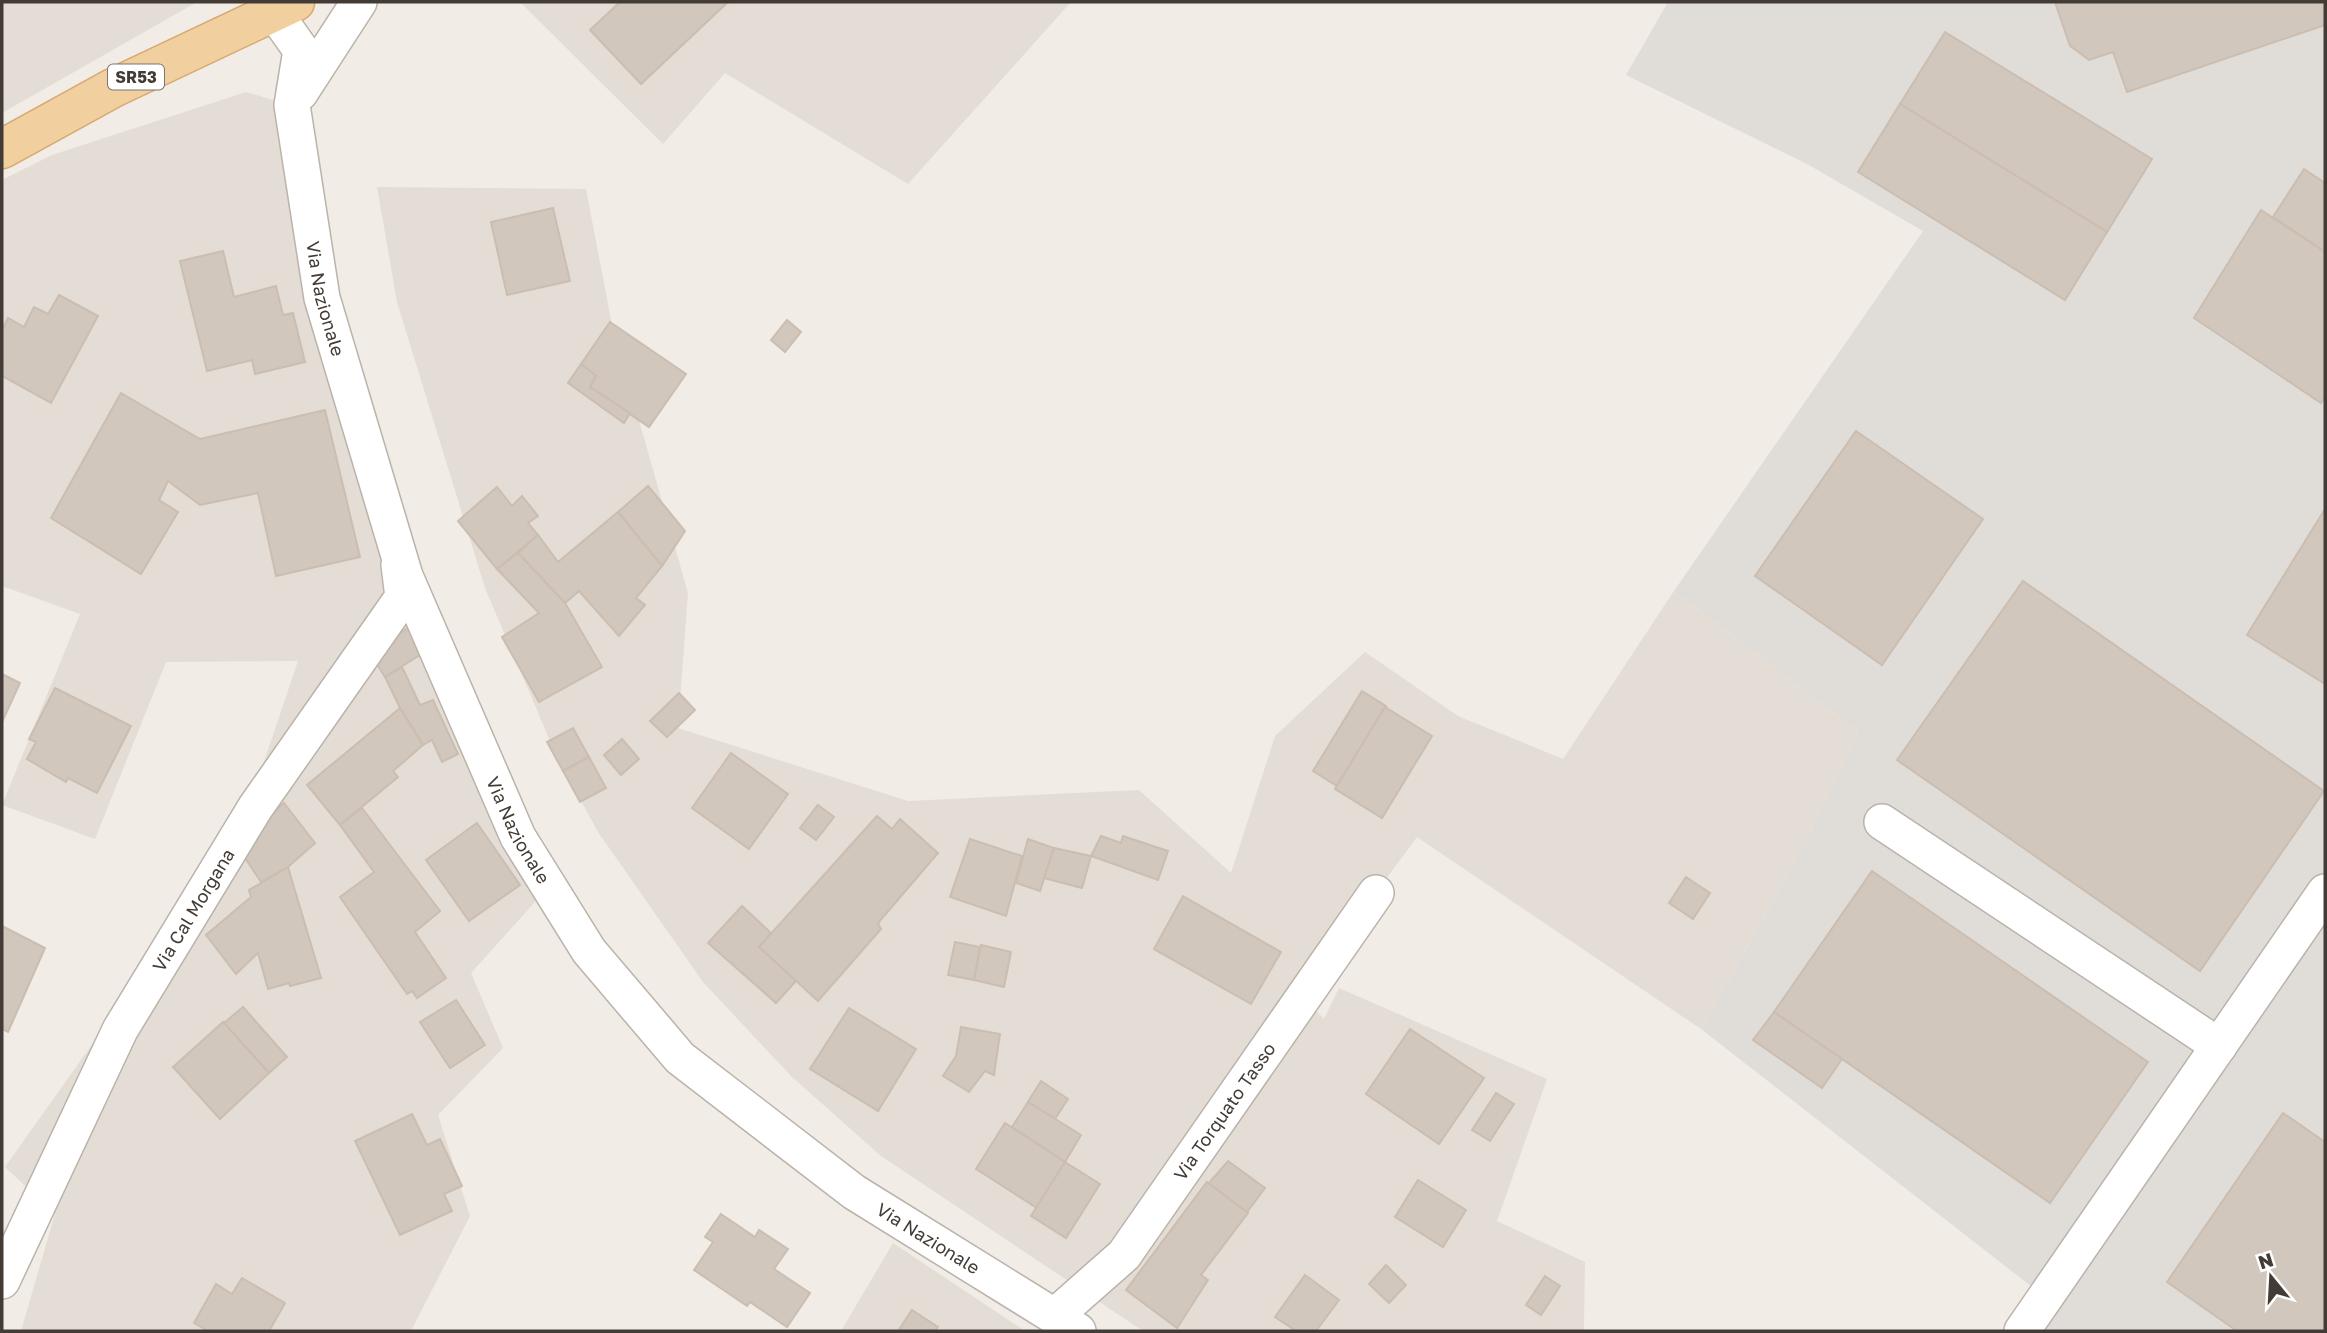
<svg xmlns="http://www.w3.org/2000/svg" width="2327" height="1333" font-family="'Golos Text',sans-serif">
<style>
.residential{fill:#e4ddd5}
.industrial{fill:#e0dcd8}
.building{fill:#d1c7bd;stroke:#cbbeb1;stroke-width:2}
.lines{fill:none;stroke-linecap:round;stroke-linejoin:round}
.minor-casing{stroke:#bbb3aa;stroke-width:38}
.major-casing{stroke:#d5a970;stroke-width:41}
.minor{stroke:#fff;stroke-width:35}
.major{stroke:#f2cf9e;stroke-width:38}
.labels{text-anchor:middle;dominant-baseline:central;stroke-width:7;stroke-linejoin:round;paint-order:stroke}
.shield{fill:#fff;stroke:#7b7672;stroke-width:2}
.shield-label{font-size:16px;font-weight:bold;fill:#433c36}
.street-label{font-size:18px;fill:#433c36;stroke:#fff}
</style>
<rect width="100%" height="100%" fill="#f1ece6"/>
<g class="residential">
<path d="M 2,2 L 197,2 L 2,113 Z"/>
<path d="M 520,2 L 1071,2 L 908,184 L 725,73 L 663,144 Z"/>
<path d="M 246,92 L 273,100 L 333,317 L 423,610 L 553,882 L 471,973 L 503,1048 L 438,1115 L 470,1216 L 411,1331 L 21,1331 L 55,1214 L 5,1167 L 93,1043 L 226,874 L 298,661 L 166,662 L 95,839 L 2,805 L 80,614 L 2,586 L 2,180 L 52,155 Z"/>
<path d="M 377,187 L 586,189 L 612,325 L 688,593 L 678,728 L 908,801 L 1139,790 L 1231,873 L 1275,736 L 1365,652 L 1458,716 L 1563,759 L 1674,591 L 1858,732 L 1805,843 L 1701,1029 L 1417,837 L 1301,994 L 1324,1019 L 1339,988 L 1547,1079 L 1497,1221 L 1585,1262 L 1584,1331 L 1143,1331 L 881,1156 L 791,1076 L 703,982 L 598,832 L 556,755 L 485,588 L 397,302 Z"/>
<path d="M 893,1243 L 1025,1331 L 841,1331 Z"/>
</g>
<path class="industrial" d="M 1668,2 L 2325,2 L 2325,1331 L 2022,1331 L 2041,1294 L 1701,1029 L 1805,843 L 1858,732 L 1674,591 L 1923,231 L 1807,164 L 1626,75 Z"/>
<g class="building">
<path d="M 620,2 L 728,2 L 641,84 L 590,30 Z"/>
<path d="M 2055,2 L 2325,2 L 2325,25 L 2127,92 L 2113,52 L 2089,60 L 2070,46 Z"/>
<path d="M 1945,32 L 2152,159 L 2107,232 L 1900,104 Z"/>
<path d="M 1900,104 L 2107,232 L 2065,300 L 1858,172 Z"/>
<path d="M 2304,169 L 2325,183 L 2325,252 L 2273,217 Z"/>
<path d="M 553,208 L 570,281 L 507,295 L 491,222 Z"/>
<path d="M 2261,210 L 2325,252 L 2325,396 L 2321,403 L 2194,318 Z"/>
<path d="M 223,251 L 234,297 L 276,286 L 283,315 L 293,313 L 305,362 L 255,374 L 252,360 L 207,371 L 180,261 Z"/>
<path d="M 59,295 L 98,316 L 51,403 L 2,376 L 2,330 L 8,318 L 24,327 L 34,307 L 48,314 Z"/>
<path d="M 787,320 L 801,332 L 785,352 L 771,340 Z"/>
<path d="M 610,322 L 686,374 L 649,427 L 590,387 L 596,376 L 581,364 Z"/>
<path d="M 581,364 L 596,376 L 590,387 L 630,413 L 624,423 L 568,383 Z"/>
<path d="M 121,393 L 200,439 L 325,410 L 360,557 L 276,576 L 258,493 L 200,505 L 168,481 L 159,500 L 178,512 L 141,574 L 51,518 Z"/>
<path d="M 1856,431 L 1983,519 L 1882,665 L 1755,576 Z"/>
<path d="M 648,486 L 685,531 L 662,566 L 618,512 Z"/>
<path d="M 497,487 L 512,506 L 522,496 L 538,516 L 528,523 L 538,535 L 497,569 L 458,521 Z"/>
<path d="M 2325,509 L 2325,684 L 2247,635 Z"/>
<path d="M 618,512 L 662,566 L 636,598 L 645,605 L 619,636 L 579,591 L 565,603 L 518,553 L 538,535 L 558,562 Z"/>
<path d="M 518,553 L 565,603 L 602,667 L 539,702 L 502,637 L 539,613 L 497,569 Z"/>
<path d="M 2023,581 L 2324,791 L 2200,971 L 1897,760 Z"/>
<path d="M 413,625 L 428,650 L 385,677 L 369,652 Z"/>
<path d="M 402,667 L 420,705 L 433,700 L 458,754 L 442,762 L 432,740 L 423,745 L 400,708 L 385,677 Z"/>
<path d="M 2,674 L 20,683 L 2,722 Z"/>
<path d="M 55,688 L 131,726 L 97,793 L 68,778 L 66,782 L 27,759 L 36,742 L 29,739 Z"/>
<path d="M 1362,691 L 1386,706 L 1337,786 L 1313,771 Z"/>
<path d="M 679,693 L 695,710 L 667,737 L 650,721 Z"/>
<path d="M 1385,707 L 1432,736 L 1382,818 L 1335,789 Z"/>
<path d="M 400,708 L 423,745 L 393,771 L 398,777 L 340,825 L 307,785 Z"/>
<path d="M 573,728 L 589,757 L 563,771 L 547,742 Z"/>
<path d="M 622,739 L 639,759 L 621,775 L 604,755 Z"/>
<path d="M 731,753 L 788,794 L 749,849 L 692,808 Z"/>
<path d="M 589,757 L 606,788 L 580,802 L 563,771 Z"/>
<path d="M 284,803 L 315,843 L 288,867 L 261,882 L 237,846 Z"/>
<path d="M 818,805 L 834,817 L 816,840 L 800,828 Z"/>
<path d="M 362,808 L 440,911 L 415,932 L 446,978 L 417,998 L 412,991 L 407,994 L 340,897 L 374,872 L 340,825 Z"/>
<path d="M 877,816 L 892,829 L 900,819 L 938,853 L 878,923 L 881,929 L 818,1001 L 759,947 Z"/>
<path d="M 477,823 L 520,885 L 469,921 L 426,860 Z"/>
<path d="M 1101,836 L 1121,843 L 1123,836 L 1168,851 L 1158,880 L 1091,856 Z"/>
<path d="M 970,839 L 1022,856 L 1006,916 L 950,897 Z"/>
<path d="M 1028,839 L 1054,848 L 1040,891 L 1016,883 Z"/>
<path d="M 1054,848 L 1091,856 L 1082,888 L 1044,878 Z"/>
<path d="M 288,867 L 321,978 L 290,986 L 289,983 L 268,989 L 258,953 L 236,974 L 206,935 L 251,897 L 249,890 Z"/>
<path d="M 1872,871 L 2148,1062 L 2050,1203 L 1774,1012 Z"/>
<path d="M 1686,877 L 1710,893 L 1693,919 L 1669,903 Z"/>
<path d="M 1183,896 L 1281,952 L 1251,1004 L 1154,949 Z"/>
<path d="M 742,906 L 771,933 L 759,947 L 796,981 L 776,1003 L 708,943 Z"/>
<path d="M 2,926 L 45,948 L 8,1032 L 2,1029 Z"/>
<path d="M 955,942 L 980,947 L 974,980 L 948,975 Z"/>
<path d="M 981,945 L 1011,952 L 1004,987 L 974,980 Z"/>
<path d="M 456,1000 L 485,1045 L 450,1068 L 420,1022 Z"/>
<path d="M 243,1007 L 287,1057 L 269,1073 L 224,1023 Z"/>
<path d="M 849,1008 L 916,1049 L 878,1111 L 810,1069 Z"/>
<path d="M 1774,1012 L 1842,1059 L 1822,1088 L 1753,1040 Z"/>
<path d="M 223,1022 L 269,1073 L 220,1119 L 173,1067 Z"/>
<path d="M 961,1027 L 1000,1034 L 994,1075 L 985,1071 L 969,1092 L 943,1076 L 956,1056 Z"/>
<path d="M 1410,1029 L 1484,1078 L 1439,1144 L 1366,1094 Z"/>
<path d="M 1041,1081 L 1068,1099 L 1055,1119 L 1028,1102 Z"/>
<path d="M 1496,1093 L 1514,1104 L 1490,1141 L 1472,1130 Z"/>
<path d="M 1028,1102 L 1081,1135 L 1065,1162 L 1012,1127 Z"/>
<path d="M 2283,1113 L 2325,1142 L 2325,1331 L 2237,1331 L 2167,1282 Z"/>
<path d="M 412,1114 L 427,1145 L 440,1139 L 462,1186 L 444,1194 L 452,1211 L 400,1235 L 355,1141 Z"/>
<path d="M 1005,1123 L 1065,1162 L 1037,1208 L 976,1169 Z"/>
<path d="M 1228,1161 L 1265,1188 L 1247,1212 L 1208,1184 Z"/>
<path d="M 1065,1162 L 1100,1184 L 1066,1238 L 1031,1216 Z"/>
<path d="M 1418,1180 L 1466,1210 L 1443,1247 L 1395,1217 Z"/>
<path d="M 1207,1182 L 1248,1213 L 1201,1275 L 1208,1280 L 1177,1328 L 1126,1290 Z"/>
<path d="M 721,1214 L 755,1237 L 759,1230 L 788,1249 L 774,1269 L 810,1293 L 787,1327 L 750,1302 L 747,1306 L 694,1270 L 713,1242 L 705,1237 Z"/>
<path d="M 1386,1265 L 1406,1285 L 1389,1303 L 1369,1284 Z"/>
<path d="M 1305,1275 L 1339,1300 L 1316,1331 L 1296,1331 L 1275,1317 Z"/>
<path d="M 1545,1276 L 1560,1286 L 1541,1315 L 1526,1305 Z"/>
<path d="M 242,1278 L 285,1303 L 269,1331 L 208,1331 L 194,1323 L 216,1284 L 232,1294 Z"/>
<path d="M 912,1310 L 938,1327 L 935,1331 L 898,1331 Z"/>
</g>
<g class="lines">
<defs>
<g id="minor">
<path id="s1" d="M 274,12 L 301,50 L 292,105 L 322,298 L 405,576 L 518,837 L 589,951 L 680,1058 L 854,1192 L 1078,1331"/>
<path d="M 300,93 L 359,2"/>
<path d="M 1882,822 L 2219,1046"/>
<path id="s2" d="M 2,1281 L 120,1030 L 255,808 L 403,597 L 399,565"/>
<path id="s3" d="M 1056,1315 L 1124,1255 L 1376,893"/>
<path d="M 2022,1331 L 2325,892"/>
</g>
<path id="major" d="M 2,149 L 113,88 L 295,2"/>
</defs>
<use href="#minor" class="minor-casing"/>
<use href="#major" class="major-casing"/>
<use href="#minor" class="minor"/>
<use href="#major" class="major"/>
</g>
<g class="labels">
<rect class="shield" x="108" y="64.5" width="56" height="25" rx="5"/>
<g class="shield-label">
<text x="136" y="77">SR53</text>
</g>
<g class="street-label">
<text stroke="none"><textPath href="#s1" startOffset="299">Via Nazionale</textPath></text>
<text stroke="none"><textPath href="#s1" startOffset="866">Via Nazionale</textPath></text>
<text stroke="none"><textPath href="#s2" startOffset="418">Via Cal Morgana</textPath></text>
<text stroke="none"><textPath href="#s3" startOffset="266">Via Torquato Tasso</textPath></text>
<text stroke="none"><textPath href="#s1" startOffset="1454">Via Nazionale</textPath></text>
</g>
</g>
<rect width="2327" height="1333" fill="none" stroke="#433c36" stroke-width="7"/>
<g transform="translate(2271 1277) rotate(342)" stroke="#ffffff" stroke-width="5" paint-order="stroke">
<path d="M0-5L12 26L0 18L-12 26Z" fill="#433c36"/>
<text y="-10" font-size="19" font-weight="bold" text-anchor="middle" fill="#433c36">N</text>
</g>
</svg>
